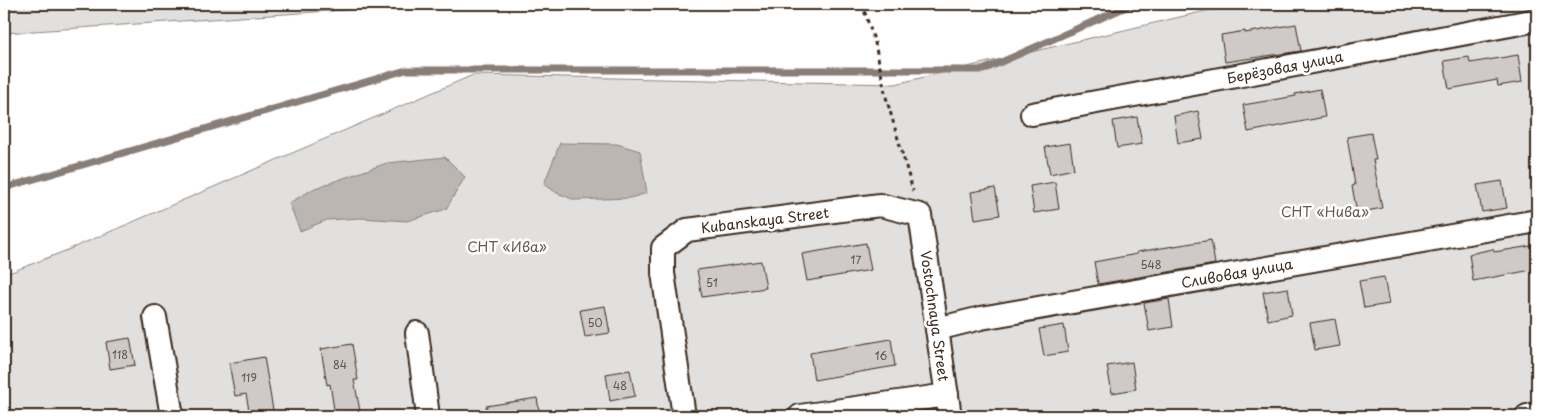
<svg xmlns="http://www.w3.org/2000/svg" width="1541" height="420" font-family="'Playpen Sans',sans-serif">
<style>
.green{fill:#e2e0de;stroke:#8e857e}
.water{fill:#bcb6b3;stroke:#887e77}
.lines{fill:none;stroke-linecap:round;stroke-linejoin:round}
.stream{stroke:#887e77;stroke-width:7}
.building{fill:#cfcac7;stroke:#3b2a1e}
.street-casing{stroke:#3b2a1e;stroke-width:26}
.path{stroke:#3b2a1e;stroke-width:3;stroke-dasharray:4 4;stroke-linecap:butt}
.street{stroke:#fff;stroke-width:22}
.labels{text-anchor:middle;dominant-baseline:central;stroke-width:5;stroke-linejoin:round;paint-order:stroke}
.number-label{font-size:11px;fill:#605248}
.street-label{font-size:14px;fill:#3b2a1e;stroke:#fff}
.park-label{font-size:14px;fill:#65584e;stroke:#fff}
</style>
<rect width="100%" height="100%" fill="#fff"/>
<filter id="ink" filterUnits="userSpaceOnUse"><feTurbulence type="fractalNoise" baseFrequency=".02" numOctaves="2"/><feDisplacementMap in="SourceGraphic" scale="10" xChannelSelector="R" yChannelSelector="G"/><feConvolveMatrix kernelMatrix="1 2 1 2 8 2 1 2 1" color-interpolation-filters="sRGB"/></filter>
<g filter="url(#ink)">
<g class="green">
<path d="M 4,4 L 433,4 L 4,33 Z"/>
<path d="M 1235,4 L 1537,4 L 1537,416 L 4,416 L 4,275 L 70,249 L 473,75 L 895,84 Z"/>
</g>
<g class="water">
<path d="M 560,143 L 617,144 L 640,151 L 647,193 L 630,198 L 575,200 L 557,193 L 544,184 Z"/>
<path d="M 445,157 L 465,177 L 446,209 L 407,221 L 360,218 L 327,220 L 300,231 L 289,203 L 315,188 L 387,163 Z"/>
</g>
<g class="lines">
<path class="stream" d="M 4,188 L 406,70 L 983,70 L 1133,4"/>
</g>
<g class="building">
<path d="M 1296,24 L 1301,51 L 1225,62 L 1221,35 L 1245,31 L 1245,33 Z"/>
<path d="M 1518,55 L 1522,82 L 1498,86 L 1497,80 L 1449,89 L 1444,61 L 1469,57 L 1470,63 Z"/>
<path d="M 1320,89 L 1325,117 L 1248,132 L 1243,105 L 1296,96 L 1295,94 Z"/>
<path d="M 1198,111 L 1203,139 L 1178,143 L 1174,116 Z"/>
<path d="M 1137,117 L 1142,144 L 1117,148 L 1113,121 Z"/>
<path d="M 1371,133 L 1376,160 L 1373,160 L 1382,208 L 1357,213 L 1352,186 L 1355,185 L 1347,137 Z"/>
<path d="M 1070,143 L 1074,169 L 1050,174 L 1045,147 Z"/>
<path d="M 1502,181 L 1507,208 L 1482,212 L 1477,185 Z"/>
<path d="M 1055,182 L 1059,209 L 1034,213 L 1030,186 Z"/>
<path d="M 995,188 L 1000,215 L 975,219 L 971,192 Z"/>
<path d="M 1211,240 L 1215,264 L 1098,284 L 1094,262 L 1137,254 L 1137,252 Z"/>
<path d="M 866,243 L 871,270 L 807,281 L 802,254 Z"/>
<path d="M 1537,245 L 1537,269 L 1473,281 L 1469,254 L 1493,249 L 1494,252 Z"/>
<path d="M 761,261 L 766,288 L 702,297 L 697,270 Z"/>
<path d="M 1384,277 L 1389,304 L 1364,308 L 1359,281 Z"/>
<path d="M 1288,288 L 1292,315 L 1268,320 L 1263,292 Z"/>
<path d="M 1169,299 L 1173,327 L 1149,331 L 1144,303 Z"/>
<path d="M 605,306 L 610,333 L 585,337 L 580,310 Z"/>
<path d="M 1335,319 L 1340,346 L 1315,350 L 1310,323 Z"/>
<path d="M 1064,325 L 1068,352 L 1044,356 L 1039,329 Z"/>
<path d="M 130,338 L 135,365 L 110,369 L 106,342 Z"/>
<path d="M 891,339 L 895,366 L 814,380 L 810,353 Z"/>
<path d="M 352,344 L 358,380 L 354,380 L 361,416 L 335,416 L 330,384 L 327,385 L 321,349 Z"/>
<path d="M 264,357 L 274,416 L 250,416 L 246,394 L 235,396 L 229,363 Z"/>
<path d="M 1132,362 L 1136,389 L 1112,393 L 1107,366 Z"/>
<path d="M 630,370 L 635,396 L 610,401 L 606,374 Z"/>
<path d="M 537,398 L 540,416 L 487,416 L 486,406 Z"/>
</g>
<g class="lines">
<defs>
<g id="street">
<path d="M 1032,114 L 1537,20"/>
<path d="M 155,317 L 172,416"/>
<path d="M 937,329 L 981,318 L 1537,221"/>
<path d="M 417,333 L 428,416"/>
<path d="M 684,416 L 663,273 L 663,248 L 687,230 L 880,205 L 920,215 L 950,416"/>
<path d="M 800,416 L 947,395"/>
<path d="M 1527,416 L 1537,414"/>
</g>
</defs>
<use href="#street" class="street-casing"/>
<path class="path" d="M 862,4 L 875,43 L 886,97 L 913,191"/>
<use href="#street" class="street"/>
</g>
</g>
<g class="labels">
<g class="number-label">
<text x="856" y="259">17</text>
<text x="1151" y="264">548</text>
<text x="712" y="282">51</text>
<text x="595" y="322">50</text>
<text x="120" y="354">118</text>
<text x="881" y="355">16</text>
<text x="340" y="364">84</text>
<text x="249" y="377">119</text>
<text x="620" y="385">48</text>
</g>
<g class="street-label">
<text transform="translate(1285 67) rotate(-11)">Берёзовая улица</text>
<text transform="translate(765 220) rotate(-7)">Kubanskaya Street</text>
<text transform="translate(1237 273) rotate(-10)">Сливовая улица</text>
<text transform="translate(935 316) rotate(82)">Vostochnaya Street</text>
</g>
<g class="park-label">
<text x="1325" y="211">СНТ «Нива»</text>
<text x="507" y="246">СНТ «Ива»</text>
</g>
</g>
<rect width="1541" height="420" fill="none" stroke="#fff" stroke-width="20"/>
<rect x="10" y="10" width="1521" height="400" fill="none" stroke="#3b2a1e" stroke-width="2" filter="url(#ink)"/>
</svg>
